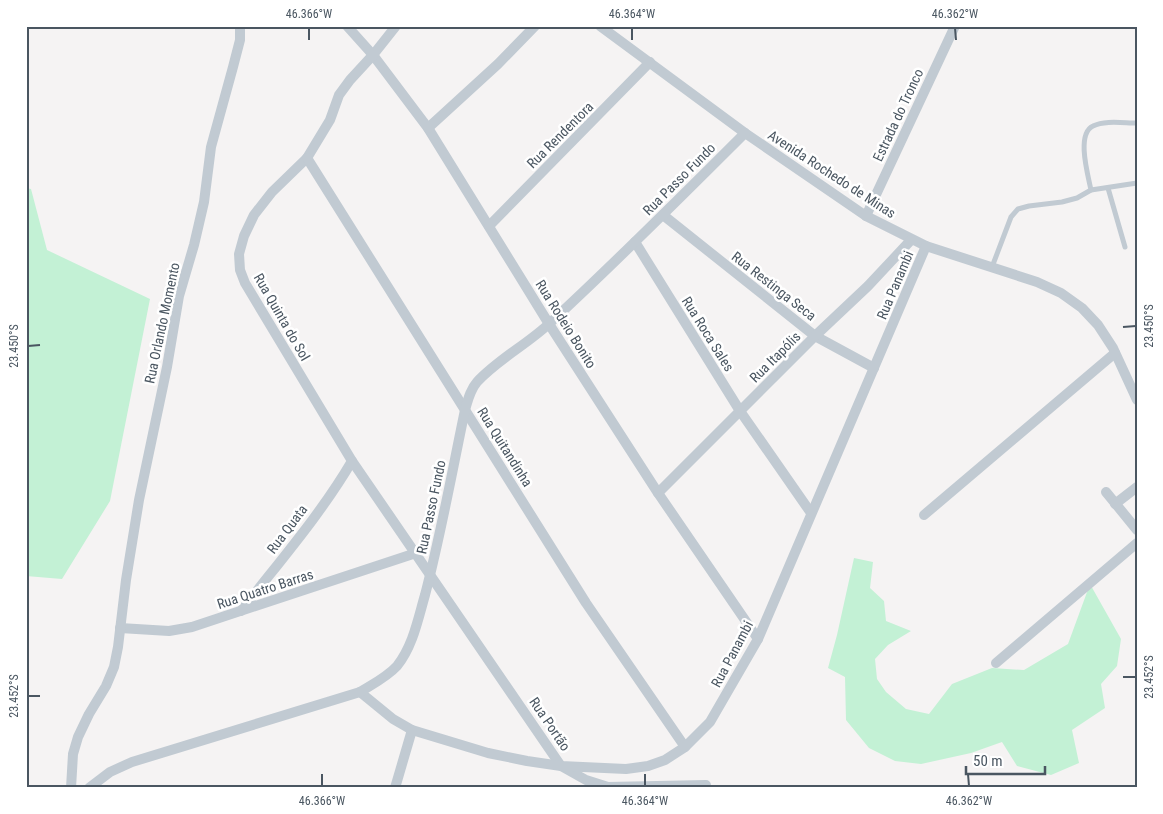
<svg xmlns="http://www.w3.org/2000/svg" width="1163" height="814" font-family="'Roboto Condensed',sans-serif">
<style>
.green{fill:#c3f1d5}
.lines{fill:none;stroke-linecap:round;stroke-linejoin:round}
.service{stroke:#c1cad2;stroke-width:5}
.minor{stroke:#c1cad2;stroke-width:10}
.ticks{fill:none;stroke:#4a5661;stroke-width:2}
.labels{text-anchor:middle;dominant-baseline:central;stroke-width:5;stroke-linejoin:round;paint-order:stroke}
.street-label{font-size:14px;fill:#4a5661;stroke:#fff}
.neatline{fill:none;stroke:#4a5661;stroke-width:2}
.ticks-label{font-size:12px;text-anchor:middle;fill:#4a5661}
</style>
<rect width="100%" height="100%" fill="#f5f3f3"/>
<g class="green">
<path d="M 26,188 L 31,189 L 47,250 L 150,299 L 110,501 L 62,579 L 26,576 Z"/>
<path d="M 854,558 L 873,562 L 870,588 L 884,601 L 886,621 L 911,631 L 888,645 L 875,659 L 877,679 L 886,692 L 906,709 L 929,714 L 952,684 L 992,668 L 1024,670 L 1068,644 L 1090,584 L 1121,639 L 1117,666 L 1101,684 L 1105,708 L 1072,730 L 1079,763 L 1051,775 L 1017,766 L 1002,742 L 971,753 L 921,764 L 895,761 L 869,748 L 846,720 L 845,677 L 828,668 L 837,635 Z"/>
</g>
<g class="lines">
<g class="service">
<path d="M 1108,188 L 1125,247"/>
<path d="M 1091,190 C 1088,175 1076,134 1093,126 C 1105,120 1123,123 1137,123"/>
<path d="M 992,267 L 1011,217 L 1018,209 L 1029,206 L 1062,202 L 1077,198 L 1091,190 L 1137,183"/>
</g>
<g class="minor">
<path d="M 347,26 L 373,55 L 428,128 L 549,324 L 658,493 L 758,639"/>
<path d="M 396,26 L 373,55 L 350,80 L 339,95 L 330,120 L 307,158 L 272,192 L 254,215 L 244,236 L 239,254 L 240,270 L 245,283 L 352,461 L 561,766 L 586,780 L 608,787 L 706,785"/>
<path d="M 600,26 L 745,133 L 866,216 L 926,246 L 1037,282 L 1061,293 L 1082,308 L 1098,325 L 1113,348 L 1137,400"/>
<path d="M 428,128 L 498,64 L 535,26"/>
<path d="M 307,158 L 586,603 L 685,747"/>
<path d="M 663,215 L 815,336 L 874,368"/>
<path d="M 866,216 L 955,26"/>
<path d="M 489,226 L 650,62"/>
<path d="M 635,242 L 740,411 L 811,513"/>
<path d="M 1106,492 L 1137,530"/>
<path d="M 658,493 L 815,336 L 868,286 L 911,240"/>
<path d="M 1115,504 L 1137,487"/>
<path d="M 924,515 L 1115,353"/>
<path d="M 241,611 C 279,562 321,514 352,461"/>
<path d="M 120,628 L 169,631 L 192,627 L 416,553"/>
<path d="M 996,663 L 1137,543"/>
<path d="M 360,692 L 393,719 L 412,730 L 488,753 L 527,761 L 561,766 L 626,769 L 648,766 L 665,760 L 685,747 L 710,722 L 758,639 L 926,246"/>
<path d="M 71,788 L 73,754 L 78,737 L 89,714 L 106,686 L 114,667 L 118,647 L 126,580 L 139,500 L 167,367 L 179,296 L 194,245 L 204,202 L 211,147 L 233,67 L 240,40 L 240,26"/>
<path d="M 89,788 L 110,772 L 132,762 L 360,692 C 373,684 387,677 397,666 C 413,646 418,619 425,595 C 441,534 452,472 465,410 C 468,400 470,390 477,382 C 498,359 528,344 551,322 C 617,261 681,197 745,133"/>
<path d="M 395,788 L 412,730"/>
</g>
</g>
<path class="ticks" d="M 309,28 L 309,40M 632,28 L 632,40M 955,28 L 956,40M 1123,327 L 1136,326M 28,346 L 40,345M 1123,677 L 1136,677M 28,696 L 40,696M 322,774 L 322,786M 645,774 L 645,786M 968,774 L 969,786"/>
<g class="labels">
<g class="street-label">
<text transform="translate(898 115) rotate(-65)">Estrada do Tronco</text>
<text transform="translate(560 135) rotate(-45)">Rua Rendentora</text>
<text transform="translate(832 174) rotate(33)">Avenida Rochedo de Minas</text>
<text transform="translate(679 179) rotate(-45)">Rua Passo Fundo</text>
<text transform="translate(895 285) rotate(-67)">Rua Panambi</text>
<text transform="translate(774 286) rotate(38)">Rua Restinga Seca</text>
<text transform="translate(282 317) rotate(60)">Rua Quinta do Sol</text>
<text transform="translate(162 323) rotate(-78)">Rua Orlando Momento</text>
<text transform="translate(566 324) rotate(58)">Rua Rodeio Bonito</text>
<text transform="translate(708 334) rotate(58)">Rua Roca Sales</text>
<text transform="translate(775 357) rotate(-45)">Rua Itapólis</text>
<text transform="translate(505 447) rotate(58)">Rua Quitandinha</text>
<text transform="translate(431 507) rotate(-78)">Rua Passo Fundo</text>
<text transform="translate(287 529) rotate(-53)">Rua Quata</text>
<text transform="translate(265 589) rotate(-18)">Rua Quatro Barras</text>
<text transform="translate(732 654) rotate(-62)">Rua Panambi</text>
<text transform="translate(550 724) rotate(56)">Rua Portão</text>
</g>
</g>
<rect width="1163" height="814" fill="none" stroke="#ffffff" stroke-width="55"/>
<path d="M966 766v8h79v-8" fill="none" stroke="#4a5661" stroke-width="2.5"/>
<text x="973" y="766" font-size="15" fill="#4a5661" stroke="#ffffff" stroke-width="4" paint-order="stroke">50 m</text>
<rect x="28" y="28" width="1108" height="758" class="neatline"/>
<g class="ticks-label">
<text x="309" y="18">46.366°W</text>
<text x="632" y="18">46.364°W</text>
<text x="955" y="18">46.362°W</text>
<text transform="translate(1149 326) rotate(-90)" y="4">23.450°S</text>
<text transform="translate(14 346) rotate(-90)" y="4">23.450°S</text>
<text transform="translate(1149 677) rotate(-90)" y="4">23.452°S</text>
<text transform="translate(14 696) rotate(-90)" y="4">23.452°S</text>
<text x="322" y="805">46.366°W</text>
<text x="645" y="805">46.364°W</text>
<text x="969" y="805">46.362°W</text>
</g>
</svg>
